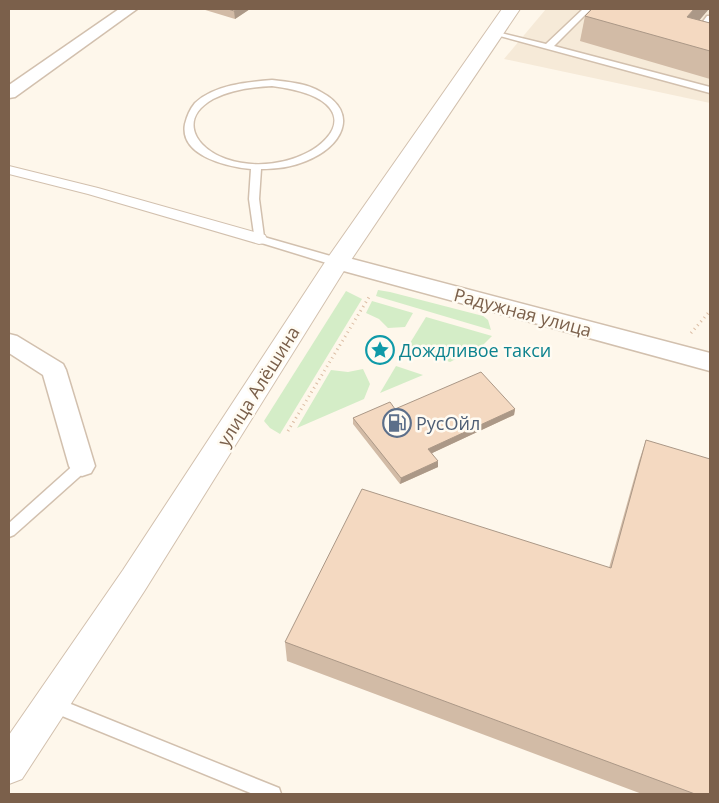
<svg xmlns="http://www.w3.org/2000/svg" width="719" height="803" font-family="'Open Sans',sans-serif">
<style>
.residential{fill:#f6ead8}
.green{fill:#d4edc7}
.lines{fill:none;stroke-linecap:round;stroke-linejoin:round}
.service-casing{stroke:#d2c0ae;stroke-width:3}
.pedestrian-casing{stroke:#d2c0ae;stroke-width:2}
.minor-casing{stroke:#d2c0ae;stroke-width:3}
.tertiary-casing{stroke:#d2c0ae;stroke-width:2}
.path{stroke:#dbbca3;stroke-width:3;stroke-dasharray:1 4;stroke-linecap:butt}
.service{fill:#fff;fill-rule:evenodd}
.pedestrian{fill:#fff;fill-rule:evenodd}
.minor{fill:#fff;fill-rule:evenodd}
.tertiary{fill:#fff;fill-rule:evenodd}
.wall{fill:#d2bba6}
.shaded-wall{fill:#ab9887}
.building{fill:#f4d9c1;stroke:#ab9887}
.labels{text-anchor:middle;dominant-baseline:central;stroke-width:5;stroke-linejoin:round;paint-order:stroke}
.street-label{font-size:18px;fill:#7b604b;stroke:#fffbf2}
.culture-label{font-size:18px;fill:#0d838f;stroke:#fffbf2;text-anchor:start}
.service-label{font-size:18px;fill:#4e5e75;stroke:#fffbf2;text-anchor:start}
</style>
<rect width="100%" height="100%" fill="#fef7eb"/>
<path class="residential" d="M 546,9 L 710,9 L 710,103 L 504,59 Z"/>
<g class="green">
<path d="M 378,290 L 390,292 L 483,316 L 488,320 L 491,330 L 376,296 Z"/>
<path d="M 346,291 L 362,299 L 280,434 L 270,428 L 264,421 Z"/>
<path d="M 372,301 L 413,313 L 405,327 L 388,328 L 379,319 L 366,313 Z"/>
<path d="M 426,317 L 492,336 L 483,345 L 450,362 L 407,348 Z"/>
<path d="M 396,366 L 423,375 L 380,393 Z"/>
<path d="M 363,369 L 370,384 L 364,399 L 297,428 L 331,370 L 348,372 Z"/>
</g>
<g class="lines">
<defs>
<g id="service">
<path d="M 583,9 L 591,9 L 554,46 L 710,87 L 710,93 L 489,33 L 493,31 L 546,44 Z"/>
<path d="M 707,16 L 710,16 L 710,23 L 708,26 L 710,26 L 710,31 L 699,27 Z"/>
<path d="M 272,80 C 288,82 306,83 321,92 C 361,113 341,148 306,161 C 292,167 276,169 261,169 L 259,199 L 264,237 L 341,259 L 342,262 L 341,265 L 333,265 L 255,241 L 249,199 L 251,169 C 228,167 179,156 185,124 C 187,116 190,109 195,103 C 214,85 247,82 272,80 ZM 272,86 C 400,102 304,186 226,159 C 195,148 178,119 213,99 C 231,90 252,87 272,86 Z"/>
<path d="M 82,461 L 87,462 L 89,466 L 87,470 L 14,535 L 9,537 L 9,523 L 77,462 Z"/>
<path d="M 51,696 L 279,788 L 281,794 L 253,794 L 45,709 L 43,704 L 45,699 Z"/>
</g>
<path id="pedestrian" d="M 9,166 L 98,188 L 265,235 L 267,239 L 265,243 L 259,244 L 88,194 L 9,174 Z"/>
<g id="minor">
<path d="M 119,9 L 137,9 L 15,97 L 9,98 L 9,85 Z"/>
<path d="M 337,255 L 710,353 L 710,371 L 329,267 L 326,262 L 329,257 Z"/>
<path d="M 9,334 L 17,336 L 63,364 L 66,370 L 95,466 L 91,473 L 82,476 L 73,473 L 69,466 L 43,375 L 9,353 Z"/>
</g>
<path id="tertiary" d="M 502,9 L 520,9 L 347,266 L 145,590 L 22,779 L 9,784 L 9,735 L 123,570 L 329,256 Z"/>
</defs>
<use href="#service" class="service-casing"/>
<use href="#pedestrian" class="pedestrian-casing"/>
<use href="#minor" class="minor-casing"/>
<use href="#tertiary" class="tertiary-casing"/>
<g class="path">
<path d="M 691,333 L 710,311"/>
<path d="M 288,431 L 369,297"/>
</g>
<use href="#service" class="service"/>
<use href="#pedestrian" class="pedestrian"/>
<use href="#minor" class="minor"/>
<use href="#tertiary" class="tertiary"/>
</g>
<g class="wall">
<path d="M 202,9 L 250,9 L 235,19 Z"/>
<path d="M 585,16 L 699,20 L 710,23 L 710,79 L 580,41 Z"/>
<path d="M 395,409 L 515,409 L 514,415 L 432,453 L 438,467 L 400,484 L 353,424 L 353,418 Z"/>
<path d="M 646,440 L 710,794 L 642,794 L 287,661 L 285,642 L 609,568 L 639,461 Z"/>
</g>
<g class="shaded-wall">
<path d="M 237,9 L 250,9 L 235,19 L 234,11 Z"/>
<path d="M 694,9 L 709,9 L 680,43 L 687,17 Z"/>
<path d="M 515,409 L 514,415 L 428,455 L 428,449 Z"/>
<path d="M 438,461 L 438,467 L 400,484 L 401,478 Z"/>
</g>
<g class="building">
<path d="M 228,9 L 237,9 L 234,11 Z"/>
<path d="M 592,9 L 694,9 L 687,17 L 710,23 L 710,51 L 585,16 Z"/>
<path d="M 481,372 L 515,409 L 428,449 L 438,461 L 401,478 L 353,418 L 390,402 L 395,409 Z"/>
<path d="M 646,440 L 710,459 L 710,794 L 695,794 L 285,642 L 362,489 L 611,568 Z"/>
</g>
<defs>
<symbol id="sight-ring" viewBox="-11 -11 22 22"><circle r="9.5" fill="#fffbf2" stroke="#0f9aa8" stroke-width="1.5"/><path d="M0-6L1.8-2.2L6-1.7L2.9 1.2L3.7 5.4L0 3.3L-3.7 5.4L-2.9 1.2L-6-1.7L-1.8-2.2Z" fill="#0f9aa8"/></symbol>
<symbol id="fuel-ring" viewBox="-11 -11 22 22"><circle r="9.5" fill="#fffbf2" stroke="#5c6f8a" stroke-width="1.5"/><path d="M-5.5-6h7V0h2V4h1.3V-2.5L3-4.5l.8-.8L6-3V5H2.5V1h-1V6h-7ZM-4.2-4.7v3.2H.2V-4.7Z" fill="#5c6f8a"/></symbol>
</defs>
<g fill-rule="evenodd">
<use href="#sight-ring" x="364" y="334" width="32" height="32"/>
<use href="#fuel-ring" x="381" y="407" width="32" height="32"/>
</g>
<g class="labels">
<g class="street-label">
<text transform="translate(523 312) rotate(15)">Радужная улица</text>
<text transform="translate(258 386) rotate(-58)">улица Алёшина</text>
</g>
<g class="culture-label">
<text x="399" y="350">Дождливое такси</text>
</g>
<g class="service-label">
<text x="416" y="423">РусОйл</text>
</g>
</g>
<rect width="719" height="803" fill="none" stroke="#7b604b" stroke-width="20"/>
</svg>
